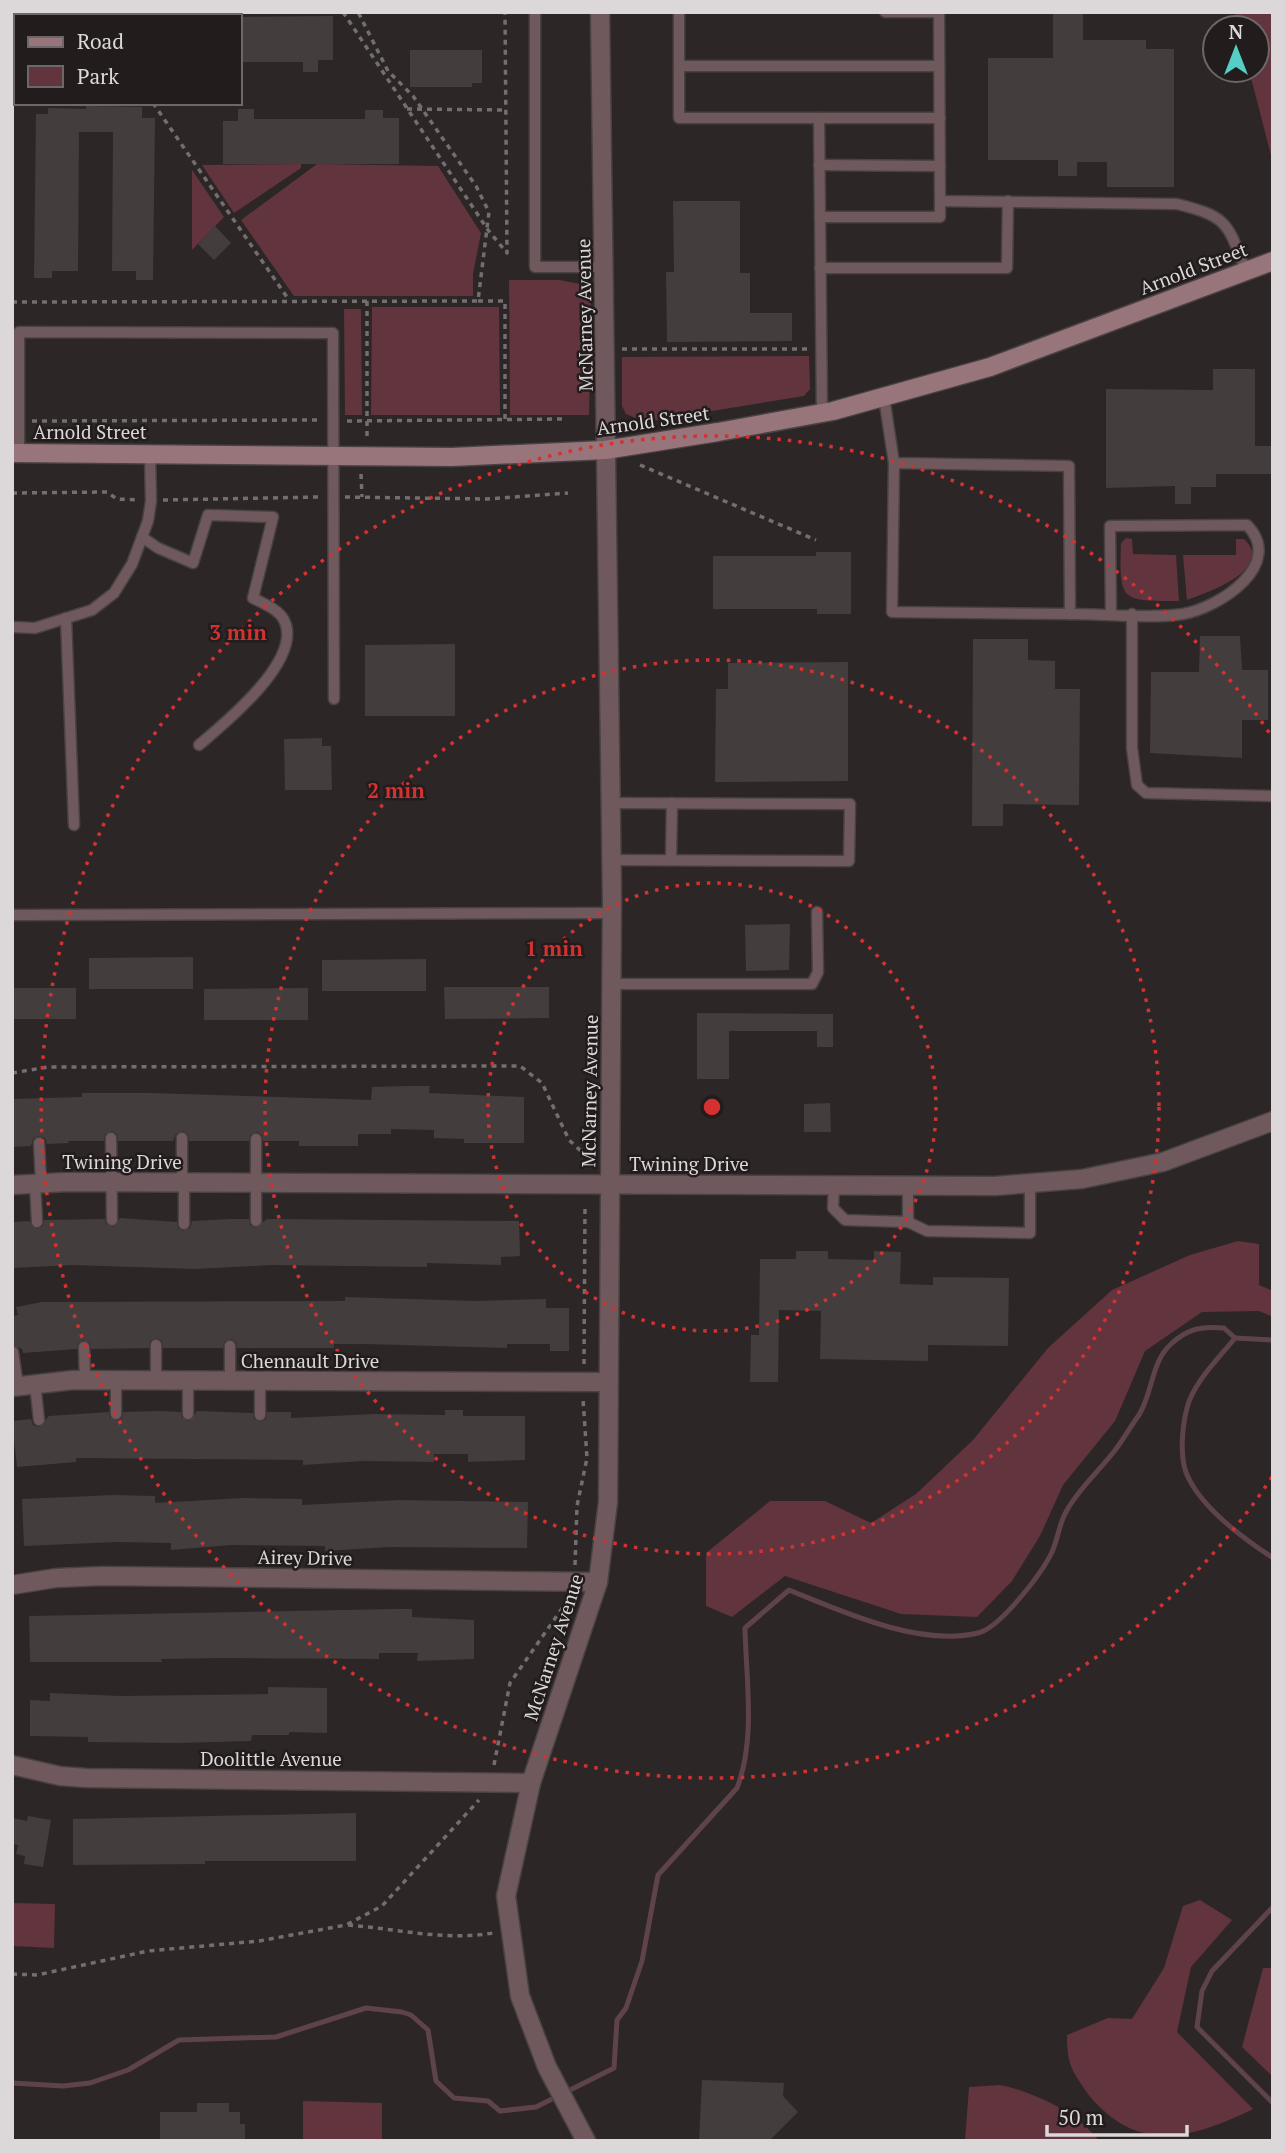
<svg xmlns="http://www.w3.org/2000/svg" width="1285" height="2153" font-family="'PT Serif',serif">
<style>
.green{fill:#62343d}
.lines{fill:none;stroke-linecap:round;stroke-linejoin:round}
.stream{stroke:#5f434a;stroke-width:5}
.building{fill:#433d3d}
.service-casing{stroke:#484243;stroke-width:13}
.minor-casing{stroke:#484243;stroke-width:21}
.secondary-casing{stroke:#484243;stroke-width:21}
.path{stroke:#736e6f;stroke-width:3.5;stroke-dasharray:5 5;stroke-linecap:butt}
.service{stroke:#70595d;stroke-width:10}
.minor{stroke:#70595d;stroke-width:18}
.secondary{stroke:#98757a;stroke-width:18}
.ring{fill:none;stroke:#d63131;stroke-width:3.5;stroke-dasharray:3.5 7}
.labels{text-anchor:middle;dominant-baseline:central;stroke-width:5;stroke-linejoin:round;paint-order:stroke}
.street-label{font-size:19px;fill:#dcd8d9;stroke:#221c1d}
.centre{fill:#d63131;stroke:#221c1d;stroke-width:3.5}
.ring-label{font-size:21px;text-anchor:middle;font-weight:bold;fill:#d63131;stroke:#221c1d;stroke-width:5;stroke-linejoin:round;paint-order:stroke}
</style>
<rect width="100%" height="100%" fill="#2c2627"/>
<g class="green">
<path d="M 1235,12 L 1273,12 L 1273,163 L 1249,70 L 1257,70 L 1257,28 L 1239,28 Z"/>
<path d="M 301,164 L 301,168 L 234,213 L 202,165 Z"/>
<path d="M 317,164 L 438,166 L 481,233 L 473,274 L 473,296 L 294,296 L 241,220 Z"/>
<path d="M 192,170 L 224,217 L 192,250 Z"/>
<path d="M 509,280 L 559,280 L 585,285 L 591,304 L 589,415 L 510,415 Z"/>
<path d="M 372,307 L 499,307 L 500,415 L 371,415 Z"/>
<path d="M 344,309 L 361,309 L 362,415 L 345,415 Z"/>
<path d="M 809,356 L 810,389 L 804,396 L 645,422 L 626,414 L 622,406 L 622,357 Z"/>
<path d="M 1126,538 L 1132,539 L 1133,554 L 1176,555 L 1179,601 C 1121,601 1119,602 1121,543 Z"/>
<path d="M 1236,539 L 1244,539 C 1276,569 1207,593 1187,600 L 1183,555 L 1236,555 Z"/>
<path d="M 1238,1241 L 1259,1244 L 1259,1285 L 1273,1291 L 1273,1317 L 1259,1311 L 1202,1312 L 1145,1351 L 1115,1421 L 1063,1485 L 1040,1536 L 1012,1581 L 977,1617 L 901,1614 L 785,1576 L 732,1617 L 706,1606 L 706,1553 L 770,1501 L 825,1501 L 871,1523 L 916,1494 L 973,1440 L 1048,1348 L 1112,1290 L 1190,1255 Z"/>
<path d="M 1200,1900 L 1232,1920 L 1191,1967 L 1177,2032 L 1253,2109 C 1188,2141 1136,2153 1088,2094 C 1072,2070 1067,2066 1067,2035 L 1108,2018 L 1132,2019 L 1164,1968 L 1183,1906 Z"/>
<path d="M 12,1903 L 55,1904 L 54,1948 L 12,1946 Z"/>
<path d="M 1263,1968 L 1273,1968 L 1273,2077 L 1242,2047 Z"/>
<path d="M 1000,2085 C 1032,2091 1079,2113 1099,2141 L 965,2141 L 969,2087 Z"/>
<path d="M 303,2101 L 382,2103 L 382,2141 L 303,2141 Z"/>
</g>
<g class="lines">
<g class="stream">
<path d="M 1235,1338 C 1219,1358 1193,1383 1187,1408 C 1182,1427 1179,1460 1188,1477 C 1203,1509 1244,1539 1273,1558"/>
<path d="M 1235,1338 L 1273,1340"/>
<path d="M 1273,1907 L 1212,1971 L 1202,1991 L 1197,2027 L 1273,2103"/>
<path d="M 12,2083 L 63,2086 L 90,2083 L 128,2070 L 179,2040 L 276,2037 L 366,2008 L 402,2012 L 411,2015 L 428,2030 L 436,2081 L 454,2098 L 488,2101 L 500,2111 L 536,2107 L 614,2068 L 617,2020 L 626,2008 L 642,1961 L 658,1875 L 737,1788 C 756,1739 746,1679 745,1628 L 789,1590 C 843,1612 920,1647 978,1633 C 1000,1628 1042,1573 1052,1552 C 1058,1539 1059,1524 1066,1512 C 1077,1491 1097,1473 1112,1454 C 1122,1442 1130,1427 1139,1415 C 1153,1392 1151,1362 1171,1344 C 1188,1328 1203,1326 1224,1328 L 1235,1338"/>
</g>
</g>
<g class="building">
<path d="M 1053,12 L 1083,12 L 1083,40 L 1146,40 L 1146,49 L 1174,49 L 1174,187 L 1107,187 L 1107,162 L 1077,162 L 1077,176 L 1058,176 L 1058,160 L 988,160 L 988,58 L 1053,58 Z"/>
<path d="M 333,16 L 333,60 L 318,60 L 318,72 L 303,72 L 303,62 L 240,62 L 240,17 Z"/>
<path d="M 410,50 L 482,50 L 482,83 L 472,83 L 472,87 L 410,87 Z"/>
<path d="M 86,106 L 142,107 L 142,118 L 155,118 L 153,280 L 136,280 L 136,271 L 112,271 L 113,132 L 79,132 L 78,271 L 52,271 L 52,278 L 34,278 L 36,114 L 48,114 L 48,108 L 86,109 Z"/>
<path d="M 238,109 L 254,109 L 254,119 L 365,119 L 365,110 L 383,110 L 383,118 L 399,118 L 399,164 L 223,164 L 223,121 L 238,121 Z"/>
<path d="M 673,201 L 740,201 L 740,273 L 750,273 L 750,313 L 792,313 L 792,341 L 667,342 L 666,272 L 674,272 Z"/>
<path d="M 215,226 L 231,243 L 214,260 L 198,244 Z"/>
<path d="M 1213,369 L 1255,369 L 1255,446 L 1271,446 L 1271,474 L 1216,474 L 1216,487 L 1191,487 L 1191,504 L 1175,504 L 1175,486 L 1106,488 L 1106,389 L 1213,390 Z"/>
<path d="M 816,552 L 851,552 L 851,614 L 817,614 L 817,609 L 713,609 L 713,556 L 816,556 Z"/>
<path d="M 1200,636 L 1240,636 L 1242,670 L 1268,670 L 1268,720 L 1242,720 L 1242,758 L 1150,753 L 1151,672 L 1199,672 Z"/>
<path d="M 973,639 L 1028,639 L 1028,660 L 1055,661 L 1055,689 L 1080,689 L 1079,805 L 1003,804 L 1003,826 L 972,826 Z"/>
<path d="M 455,644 L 455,716 L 365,716 L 365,645 Z"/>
<path d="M 848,662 L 848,781 L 715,782 L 716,689 L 728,689 L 728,663 Z"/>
<path d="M 322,738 L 322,746 L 331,746 L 332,790 L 285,790 L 284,739 Z"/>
<path d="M 790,924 L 789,970 L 746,971 L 745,925 Z"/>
<path d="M 193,957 L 193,989 L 89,989 L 89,958 Z"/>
<path d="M 426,959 L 426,991 L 322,991 L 322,960 Z"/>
<path d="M 444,987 L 549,987 L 549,1018 L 445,1019 Z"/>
<rect x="12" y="988" width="64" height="31"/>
<path d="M 308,988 L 308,1020 L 204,1020 L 204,989 Z"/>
<path d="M 697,1013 L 833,1014 L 833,1047 L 817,1047 L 817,1031 L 729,1031 L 729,1079 L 697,1079 Z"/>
<path d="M 406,1086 L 430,1086 L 429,1093 L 524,1097 L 524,1143 L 464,1143 L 464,1139 L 434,1138 L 434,1130 L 391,1129 L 391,1134 L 358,1134 L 358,1146 L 299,1146 L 299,1141 L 263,1141 L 262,1135 L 257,1132 L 250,1135 L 249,1141 L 189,1141 L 188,1134 L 183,1131 L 176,1134 L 173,1141 L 118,1141 L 117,1134 L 112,1131 L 105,1134 L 104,1141 L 68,1141 L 69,1143 L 47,1144 L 45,1138 L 38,1136 L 33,1139 L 31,1146 L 12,1147 L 12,1099 L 82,1097 L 82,1093 L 151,1093 L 371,1100 L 372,1087 Z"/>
<path d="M 830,1103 L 831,1132 L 804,1132 L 804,1104 Z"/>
<path d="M 120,1218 L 177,1222 L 178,1228 L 183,1231 L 190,1228 L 192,1221 L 230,1219 L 249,1219 L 250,1225 L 255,1228 L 267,1219 L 519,1221 L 520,1256 L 501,1257 L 501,1265 L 427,1263 L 427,1267 L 271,1265 L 196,1269 L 72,1265 L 13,1268 L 12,1222 L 29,1221 L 37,1229 L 43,1226 L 44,1220 L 105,1219 L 106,1224 L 113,1227 Z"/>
<path d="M 796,1251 L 828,1251 L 828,1259 L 874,1260 L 874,1251 L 901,1252 L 900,1284 L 933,1285 L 933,1277 L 1009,1278 L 1008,1346 L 928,1345 L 928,1361 L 820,1359 L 821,1311 L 779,1310 L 778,1382 L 750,1382 L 751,1335 L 759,1335 L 760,1259 L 796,1259 Z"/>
<path d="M 345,1297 L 476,1301 L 546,1299 L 546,1308 L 569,1308 L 569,1351 L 550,1351 L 550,1344 L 507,1344 L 507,1348 L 366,1344 L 334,1344 L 334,1348 L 237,1348 L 236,1342 L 231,1339 L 224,1342 L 223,1348 L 163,1348 L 162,1341 L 157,1338 L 150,1341 L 149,1348 L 91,1349 L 90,1343 L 83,1340 L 78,1343 L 77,1349 L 23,1353 L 22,1349 L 12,1345 L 12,1316 L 18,1315 L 16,1307 L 42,1302 L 345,1301 Z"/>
<path d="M 445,1410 L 463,1410 L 463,1416 L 525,1416 L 525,1460 L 468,1462 L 468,1454 L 434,1454 L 434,1462 L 363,1461 L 303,1465 L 303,1460 L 76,1458 L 76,1462 L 17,1467 L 12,1421 L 31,1419 L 33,1425 L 39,1427 L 49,1416 L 109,1412 L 110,1418 L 117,1421 L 122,1418 L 123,1412 L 160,1411 L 181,1412 L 182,1418 L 189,1421 L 197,1411 L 253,1413 L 254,1419 L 261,1422 L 266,1419 L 267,1412 L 291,1412 L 291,1418 L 375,1414 L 445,1415 Z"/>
<path d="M 114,1495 L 155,1496 L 155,1503 L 243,1498 L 302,1499 L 302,1505 L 399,1500 L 528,1502 L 527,1548 L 389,1547 L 325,1551 L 325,1546 L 231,1545 L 171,1550 L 171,1543 L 117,1542 L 24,1546 L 22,1499 Z"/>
<path d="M 393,1609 L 412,1609 L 412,1617 L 474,1620 L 474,1659 L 417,1661 L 418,1653 L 379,1653 L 379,1659 L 222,1658 L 161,1659 L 162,1662 L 30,1662 L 29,1616 Z"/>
<path d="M 268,1687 L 327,1688 L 327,1733 L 289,1732 L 289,1735 L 252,1735 L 251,1741 L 180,1743 L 88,1742 L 88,1737 L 30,1736 L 30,1700 L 50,1701 L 50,1693 L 121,1696 L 268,1694 Z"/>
<path d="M 356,1813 L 356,1861 L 205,1861 L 205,1864 L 73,1865 L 73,1819 Z"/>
<path d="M 28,1816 L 51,1820 L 43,1867 L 24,1864 L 25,1856 L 16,1854 L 18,1845 L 12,1844 L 12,1818 L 27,1821 Z"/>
<path d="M 702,2080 L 784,2083 L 783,2096 L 798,2112 L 769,2141 L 699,2141 Z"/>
<path d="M 197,2103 L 229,2103 L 229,2112 L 240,2112 L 240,2124 L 245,2124 L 245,2141 L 160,2141 L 160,2112 L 197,2112 Z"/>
</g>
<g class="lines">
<defs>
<g id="service">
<path d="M 535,12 L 535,267 L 604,267"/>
<path d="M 679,12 L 679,118 L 940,118"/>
<path d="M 885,12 L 939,12 L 940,201 L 1177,204 C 1229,217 1227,223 1246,271"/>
<path d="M 679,66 L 939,66"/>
<path d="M 819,118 L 822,413"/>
<path d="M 819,165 L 940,166"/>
<path d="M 820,217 L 940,217 L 940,201"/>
<path d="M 820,268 L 1007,268 L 1008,201"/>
<path d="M 884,397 L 894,463 L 892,612 L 1070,614 L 1069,466 L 894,463"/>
<path d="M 19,452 L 19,332 L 333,333 L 334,699"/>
<path d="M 142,537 L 158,548 L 193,563 L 208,515 L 273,517 L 253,598 C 264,604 278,609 284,620 C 304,659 225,723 199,745"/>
<path d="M 1070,614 C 1103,614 1152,619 1183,614 C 1221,607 1285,564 1247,525 L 1110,526 L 1111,614"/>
<path d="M 1132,614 L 1132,748 L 1137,785 L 1146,793 L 1273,796"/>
<path d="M 66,618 L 74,825"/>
<path d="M 12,627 L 35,628 L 92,610 L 114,593 L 132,564 L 148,521 L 151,501 L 150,453"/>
<path d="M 611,803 L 850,804 L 849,861 L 612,860"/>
<path d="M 671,860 L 672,803"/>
<path d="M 12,915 L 612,913"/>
<path d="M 611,984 L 812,984 L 818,972 L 817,912"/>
<path d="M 111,1138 L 112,1220"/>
<path d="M 182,1138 L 182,1182"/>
<path d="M 256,1139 L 256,1221"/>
<path d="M 39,1143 L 41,1182"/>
<path d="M 35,1182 L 37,1222"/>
<path d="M 834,1184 L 833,1208 L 845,1220 L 908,1222 L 908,1184"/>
<path d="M 908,1222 L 927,1231 L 1030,1233 L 1030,1183"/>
<path d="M 184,1224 L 184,1182"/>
<path d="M 230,1346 L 230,1380"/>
<path d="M 84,1347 L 85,1380"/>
<path d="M 13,1352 L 18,1386"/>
<path d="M 116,1380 L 116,1414"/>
<path d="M 156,1380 L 156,1345"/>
<path d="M 35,1384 L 39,1420"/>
<path d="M 188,1414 L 188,1380"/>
<path d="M 260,1415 L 260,1380"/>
</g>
<g id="minor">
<path d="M 12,1185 L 67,1182 L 995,1186 L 1082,1179 L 1163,1162 L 1273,1121"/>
<path d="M 12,1387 L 73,1380 L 607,1382"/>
<path d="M 12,1585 L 56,1578 L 102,1576 L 598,1582"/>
<path d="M 12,1765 L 60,1776 L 86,1778 L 531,1783"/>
<path d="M 586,2141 L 547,2067 L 520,1996 L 506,1896 L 531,1783 L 598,1582 L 608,1502 L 612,899 L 600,12"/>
</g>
<path id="secondary" d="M 12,453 L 452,457 L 605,450 L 718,432 L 833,411 L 990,367 L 1273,261"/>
</defs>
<use href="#service" class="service-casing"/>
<use href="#minor" class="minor-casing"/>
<use href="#secondary" class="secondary-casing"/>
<g class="path">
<path d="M 343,12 L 488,230 L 507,253 L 505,12"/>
<path d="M 12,50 L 16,50"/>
<path d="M 153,103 L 289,300"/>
<path d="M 407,109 L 506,110"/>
<path d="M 367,301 L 367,439"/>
<path d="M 478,301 L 505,301 L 505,420"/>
<path d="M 12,302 L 478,301 L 489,212 L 476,186 L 413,96 L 388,71 L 358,12"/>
<path d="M 622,349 L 807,349"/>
<path d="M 32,421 L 322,420"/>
<path d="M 347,421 L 565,419"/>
<path d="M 640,465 L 816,540"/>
<path d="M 361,474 L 362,497"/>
<path d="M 12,493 L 107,492 L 117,499 L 138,500"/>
<path d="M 345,497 L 487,499 L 568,493"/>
<path d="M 163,500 L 319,497"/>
<path d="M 12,1073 L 48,1067 L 520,1066 L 542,1083 L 569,1140 L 582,1152"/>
<path d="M 584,1364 L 585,1207"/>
<path d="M 575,1565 L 577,1506 L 587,1458 L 583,1399"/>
<path d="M 494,1765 L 510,1683 L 570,1597"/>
<path d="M 348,1925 C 398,1929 444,1941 493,1933"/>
<path d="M 12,1974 L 37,1975 L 148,1951 L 259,1941 L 346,1925 L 382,1906 L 479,1800"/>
</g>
<use href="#service" class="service"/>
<use href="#minor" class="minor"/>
<use href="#secondary" class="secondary"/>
</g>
<g class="ring">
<circle cx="712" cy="1107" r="224"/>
<circle cx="712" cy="1107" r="447"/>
<path d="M1272 1477A671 671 0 1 1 1272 737"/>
</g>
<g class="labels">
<g class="street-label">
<text transform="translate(1193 268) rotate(-21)">Arnold Street</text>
<text transform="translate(584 315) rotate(-91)">McNarney Avenue</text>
<text transform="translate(653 420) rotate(-8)">Arnold Street</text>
<text x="90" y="431">Arnold Street</text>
<text transform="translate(589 1091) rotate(-89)">McNarney Avenue</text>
<text x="122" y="1161">Twining Drive</text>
<text x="689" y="1163">Twining Drive</text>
<text x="310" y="1360">Chennault Drive</text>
<text transform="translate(305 1557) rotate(1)">Airey Drive</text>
<text transform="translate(553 1647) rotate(-72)">McNarney Avenue</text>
<text x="271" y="1758">Doolittle Avenue</text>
</g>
</g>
<circle cx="712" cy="1107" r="10" class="centre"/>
<g class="ring-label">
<text x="238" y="640">3 min</text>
<text x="396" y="798">2 min</text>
<text x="554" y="956">1 min</text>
</g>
<rect width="1285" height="2153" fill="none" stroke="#dcd8d9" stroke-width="28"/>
<rect x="14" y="14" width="228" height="91" fill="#221c1d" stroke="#6c6768" stroke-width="2"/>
<rect x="28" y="37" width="35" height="10" fill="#98757a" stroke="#6c6768" stroke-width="2"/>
<text x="77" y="49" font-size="21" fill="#dcd8d9">Road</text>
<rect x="28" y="66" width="35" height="21" fill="#62343d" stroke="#6c6768" stroke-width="2"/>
<text x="77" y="84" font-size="21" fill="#dcd8d9">Park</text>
<g transform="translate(1236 49)"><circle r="33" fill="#221c1d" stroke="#6c6768" stroke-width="2"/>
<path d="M0-5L12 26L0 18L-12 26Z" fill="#55cec5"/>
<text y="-10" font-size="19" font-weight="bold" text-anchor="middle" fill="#dcd8d9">N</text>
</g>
<path d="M1047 2125v10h140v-10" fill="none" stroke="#dcd8d9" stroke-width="3.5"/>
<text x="1058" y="2125" font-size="21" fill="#dcd8d9" stroke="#221c1d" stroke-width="5" paint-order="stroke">50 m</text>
</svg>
